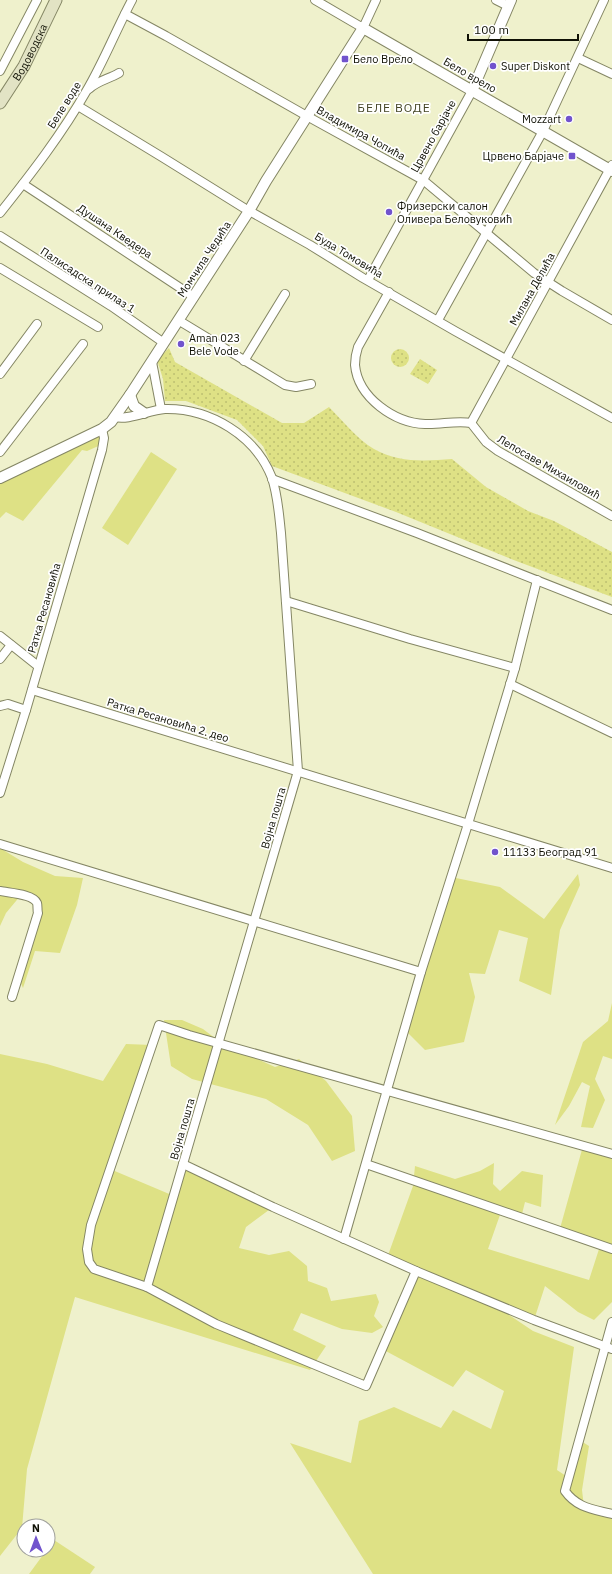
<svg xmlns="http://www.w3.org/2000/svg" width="612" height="1574" font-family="'IBM Plex Sans',sans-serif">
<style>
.green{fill:#dee185}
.park{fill:url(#park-dots)}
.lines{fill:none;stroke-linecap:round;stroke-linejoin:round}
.minor-casing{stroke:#848664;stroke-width:10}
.tertiary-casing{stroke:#848664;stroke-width:12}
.secondary-casing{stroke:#848664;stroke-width:13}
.minor{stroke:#fff;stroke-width:8}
.tertiary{stroke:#fff;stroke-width:10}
.secondary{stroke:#e2e3c4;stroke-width:11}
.poi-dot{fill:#7153cd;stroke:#fff;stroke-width:1.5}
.labels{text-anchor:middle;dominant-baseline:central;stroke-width:3.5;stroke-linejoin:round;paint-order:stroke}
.street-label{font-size:11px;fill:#101105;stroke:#fff}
.poi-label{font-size:11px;fill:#101105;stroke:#fff;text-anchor:start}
.neighbourhood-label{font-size:12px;letter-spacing:1px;fill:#444525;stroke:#fff}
</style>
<defs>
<pattern id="park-dots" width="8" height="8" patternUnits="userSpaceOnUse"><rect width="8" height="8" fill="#dee185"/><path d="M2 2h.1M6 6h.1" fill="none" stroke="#bdc071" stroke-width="1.8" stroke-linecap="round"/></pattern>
</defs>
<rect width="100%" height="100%" fill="#eff1cc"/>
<g class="green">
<path d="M 102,429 L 103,444 L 87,451 L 82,450 L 23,521 L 6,512 L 0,518 L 0,478 Z"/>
<path d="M 151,452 L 177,469 L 128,545 L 102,528 Z"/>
<path d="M 0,848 L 23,862 L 55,876 L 83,878 L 77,905 L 60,953 L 35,951 L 23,988 L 18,977 L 37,903 L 21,895 L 6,913 L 0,926 Z"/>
<path d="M 578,874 L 580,885 L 560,930 L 551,995 L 519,981 L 528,938 L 499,930 L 485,974 L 469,973 L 475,997 L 464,1042 L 425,1050 L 407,1032 L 451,877 L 500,887 L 544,919 Z"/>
<path d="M 612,1003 L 612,1059 L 603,1056 L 595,1079 L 605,1100 L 593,1128 L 581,1127 L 590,1086 L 582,1082 L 569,1106 L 555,1125 L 583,1042 L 608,1021 Z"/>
<path d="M 164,1020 L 182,1020 L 203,1029 L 220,1042 L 275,1067 L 299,1059 L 326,1081 L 352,1116 L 355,1151 L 332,1161 L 308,1125 L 266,1099 L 192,1079 L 171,1066 Z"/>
<path d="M 126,1044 L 152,1045 L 110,1169 L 174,1196 L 183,1164 L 273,1207 L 246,1227 L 239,1248 L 269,1255 L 289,1251 L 307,1266 L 308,1281 L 327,1288 L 331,1301 L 376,1294 L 379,1302 L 374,1316 L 383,1327 L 372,1333 L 342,1329 L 301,1313 L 293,1330 L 326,1346 L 310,1370 L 75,1297 L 27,1469 L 22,1528 L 0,1556 L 0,1054 L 47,1064 L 103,1081 Z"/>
<path d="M 583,1146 L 612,1154 L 612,1302 L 594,1320 L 578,1312 L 545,1286 L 534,1320 L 487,1300 L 533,1331 L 574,1347 L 557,1470 L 569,1478 L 581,1441 L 589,1446 L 582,1490 L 584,1507 L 612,1514 L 612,1574 L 373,1574 L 290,1443 L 351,1463 L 359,1421 L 394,1407 L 441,1428 L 453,1410 L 491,1429 L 504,1391 L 466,1370 L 453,1387 L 382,1349 L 416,1271 L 387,1258 L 413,1186 L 415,1166 L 455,1179 L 480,1171 L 494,1163 L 493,1184 L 500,1191 L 522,1171 L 543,1175 L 541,1207 L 525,1202 L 521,1218 L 501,1212 L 488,1249 L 589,1280 L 600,1246 L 559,1232 Z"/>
<path d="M 54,1540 L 95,1567 L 90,1574 L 29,1574 Z"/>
</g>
<g class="park">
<path d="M 169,348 L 175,362 L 282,423 L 304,423 L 329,407 C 343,421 357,439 374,449 C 398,463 425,461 452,459 L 486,487 L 528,511 L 554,521 L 612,552 L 612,597 L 511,559 L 396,512 L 272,466 L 263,446 L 237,420 L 186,401 L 165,401 L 163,379 L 158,363 L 158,359 Z"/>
<circle cx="400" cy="358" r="9"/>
<path d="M 420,359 L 437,370 L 428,384 L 410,374 Z"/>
</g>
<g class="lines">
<defs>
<g id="minor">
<path d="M 315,0 L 363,28 L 376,0"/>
<path d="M 496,0 L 508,6"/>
<path d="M 125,14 L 166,36 L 314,120 L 423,180 L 534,273 L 562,291 L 612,320"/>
<path d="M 578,58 L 612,74"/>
<path d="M 0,71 L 37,0"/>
<path d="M 89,89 C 97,81 109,79 119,73"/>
<path d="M 78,106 L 162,157 L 244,208 L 310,245 L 363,278 L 455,331 L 612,418"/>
<path d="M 23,184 L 194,297"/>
<path d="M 0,213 C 31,174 62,134 87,90 C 104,61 116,30 132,0"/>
<path d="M 0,236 L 111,306 L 164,343"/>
<path d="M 0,268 L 98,327"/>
<path d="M 368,280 L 472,91"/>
<path d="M 389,292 L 358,347 C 356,353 355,359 355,365 C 358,398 395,423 425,424 C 440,425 456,420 471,423 L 486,442 L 498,451 L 612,516"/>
<path d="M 178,320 L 285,385 L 296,387 L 311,384"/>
<path d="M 438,320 L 543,131 L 604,0"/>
<path d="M 244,361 L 285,294"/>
<path d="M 152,362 L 161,409"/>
<path d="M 0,374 L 37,324"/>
<path d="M 115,417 C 128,421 149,410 165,409 C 210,408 256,436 272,478 C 278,496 279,515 281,533 L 298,771 L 147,1287"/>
<path d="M 471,423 L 612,165"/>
<path d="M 0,452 L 83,344"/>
<path d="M 272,479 L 417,533 L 612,610"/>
<path d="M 286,601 L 410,639 L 515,668"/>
<path d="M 0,636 L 38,666"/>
<path d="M 0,659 L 11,645"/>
<path d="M 510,684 L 612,733"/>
<path d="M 32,690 L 612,868"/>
<path d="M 0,706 L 8,704 L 26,710"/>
<path d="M 0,793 L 26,710 L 102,450 L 104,438 L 102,429"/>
<path d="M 0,844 L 421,972"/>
<path d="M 0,891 C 9,893 33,894 37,903 C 38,906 37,910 38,913 L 12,997"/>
<path d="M 183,1164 L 273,1207 L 416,1271 L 534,1320 L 612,1349"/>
<path d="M 366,1164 L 612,1249"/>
<path d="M 344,1239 L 421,972 L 468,824 L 515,668 L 537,580"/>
<path d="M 416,1271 L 366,1386 L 216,1324 L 147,1287 L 94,1269 L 89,1262 L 87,1249 L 91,1225 L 159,1025 L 189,1035 L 612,1154"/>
<path d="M 612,1322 L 565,1491 C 577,1508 593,1509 612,1514"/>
</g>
<g id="tertiary">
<path d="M 472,91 L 511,0"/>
<path d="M 130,395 L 134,406 L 144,413"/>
<path d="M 0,478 L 102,429 L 111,422 L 130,395 L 249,211 L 266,181 L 363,28 L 612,171"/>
</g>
<g id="secondary">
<path id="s1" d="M 0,103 L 24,66 L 56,0"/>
</g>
</defs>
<use href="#minor" class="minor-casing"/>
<use href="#tertiary" class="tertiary-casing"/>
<use href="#secondary" class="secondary-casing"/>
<use href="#minor" class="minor"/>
<use href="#tertiary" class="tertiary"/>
<use href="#secondary" class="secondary"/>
</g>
<g class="poi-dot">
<rect x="341" y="55" width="8" height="8" rx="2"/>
<circle cx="493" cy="66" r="4"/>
<circle cx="569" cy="119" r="4"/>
<rect x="568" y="152" width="8" height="8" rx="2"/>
<circle cx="389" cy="212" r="4"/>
<circle cx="181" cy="344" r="4"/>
<circle cx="495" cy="852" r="4"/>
</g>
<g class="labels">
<g class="street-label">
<text stroke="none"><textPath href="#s1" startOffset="59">Водоводска</textPath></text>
<text transform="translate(470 75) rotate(30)">Бело врело</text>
<text transform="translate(64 105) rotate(-58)">Беле воде</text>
<text transform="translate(361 133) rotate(29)">Владимира Чопића</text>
<text transform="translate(433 136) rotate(-61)">Црвено барјаче</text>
<text transform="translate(115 231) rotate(34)">Душана Кведера</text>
<text transform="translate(349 255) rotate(31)">Буда Томовића</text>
<text transform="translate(204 259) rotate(-57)">Момчила Чедића</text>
<text transform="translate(88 280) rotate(33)">Палисадска прилаз 1</text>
<text transform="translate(532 289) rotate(-61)">Милана Делића</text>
<text transform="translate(549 467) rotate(30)">Лепосаве Михаиловић</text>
<text transform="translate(44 608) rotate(-74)">Ратка Ресановића</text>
<text transform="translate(168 720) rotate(17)">Ратка Ресановића 2. део</text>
<text transform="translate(273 818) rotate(-74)">Војна пошта</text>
<text transform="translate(182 1129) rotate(-74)">Војна пошта</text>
</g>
<g class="poi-label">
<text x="353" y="59">Бело Врело</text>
<text x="501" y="66">Super Diskont</text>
<text x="561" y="119" text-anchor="end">Mozzart</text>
<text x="564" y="156" text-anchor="end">Црвено Барјаче</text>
<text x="397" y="206">Фризерски салон<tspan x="397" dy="13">Оливера Беловуковић</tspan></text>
<text x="189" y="338">Aman 023<tspan x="189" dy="13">Bele Vode</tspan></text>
<text x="503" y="852">11133 Београд 91</text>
</g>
<g class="neighbourhood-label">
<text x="394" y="107">БЕЛЕ ВОДЕ</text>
</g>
</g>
<g transform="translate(36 1538) rotate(359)"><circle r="19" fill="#ffffff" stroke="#9fa09b"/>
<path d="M0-3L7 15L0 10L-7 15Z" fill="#7153cd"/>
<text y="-6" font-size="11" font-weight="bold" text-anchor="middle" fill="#101105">N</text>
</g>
<path d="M468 34v6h110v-6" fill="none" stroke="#101105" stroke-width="2"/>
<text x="474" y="34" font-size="12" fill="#101105" stroke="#ffffff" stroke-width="3" paint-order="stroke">100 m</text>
</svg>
